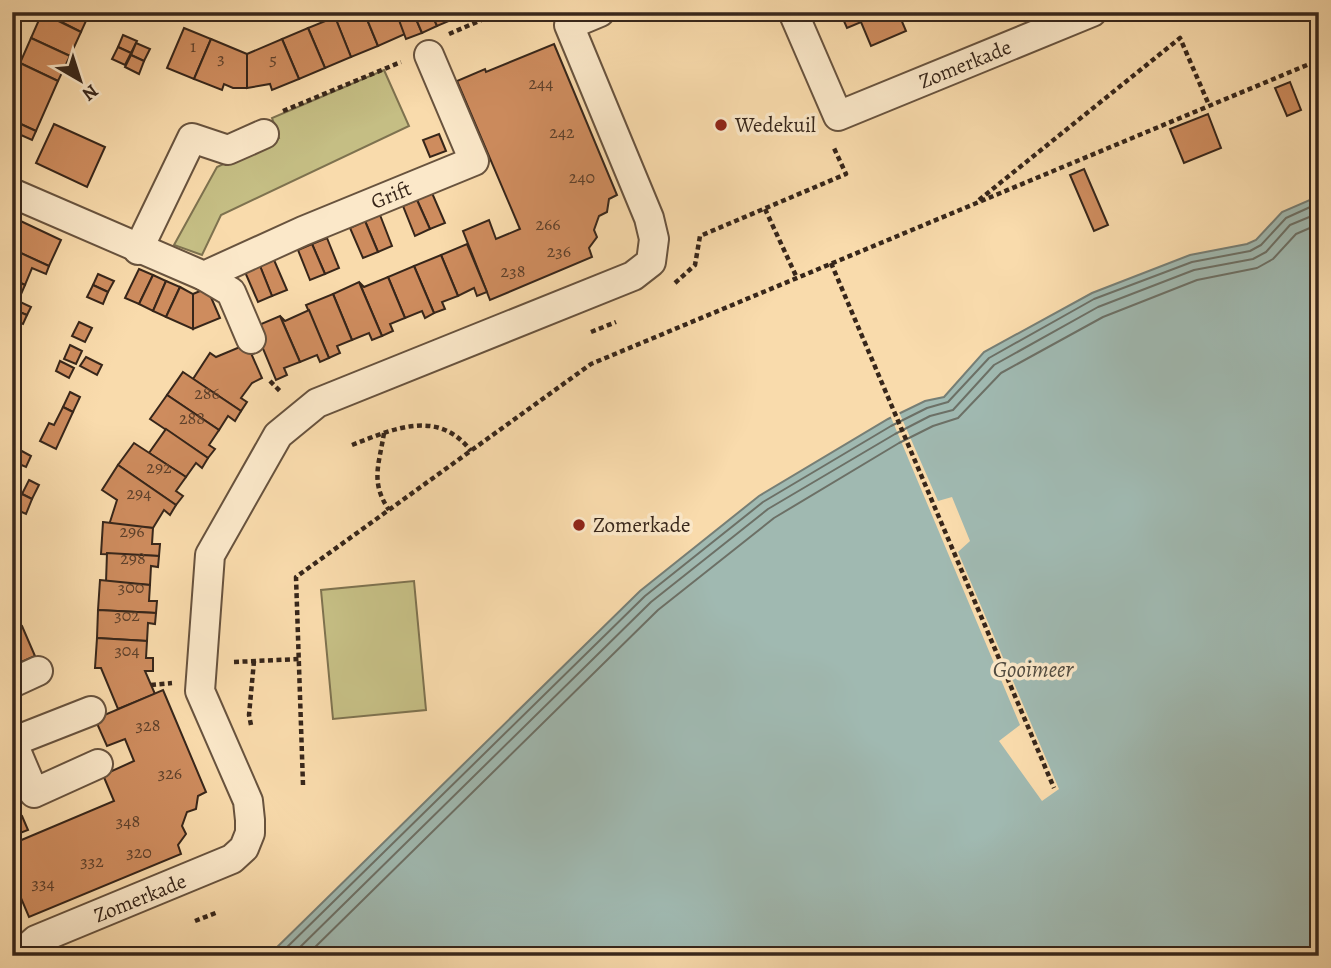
<svg xmlns="http://www.w3.org/2000/svg" width="1331" height="968" font-family="Alegreya,serif">
<style>
.green{fill:#c5be84;stroke:#7e724f;stroke-width:2}
.water{fill:#a0b9b1;stroke:#767e75;stroke-width:2}
.pier{fill:#f9dbac}
.lines{fill:none;stroke-linecap:round;stroke-linejoin:round}
.shore{stroke:#6c7066;stroke-width:2}
.building{fill:#ce8c5e;stroke:#37261a;stroke-width:2}
.minor-casing{stroke:#68533e;stroke-width:32}
.path{stroke:#37261a;stroke-width:4.5;stroke-dasharray:5 3.5;stroke-linecap:butt}
.minor{stroke:#fbe8c9;stroke-width:28}
.poi-dot{fill:#8f2418;stroke:#fbe8c9;stroke-width:2.5}
.labels{text-anchor:middle;dominant-baseline:central;stroke-width:7;stroke-linejoin:round;paint-order:stroke}
.number-label{font-size:18px;fill:#5d402b}
.street-label{font-size:21px;fill:#37261a;stroke:#fbe8c9}
.poi-label{font-size:21px;fill:#37261a;stroke:#fbe8c9;text-anchor:start}
.water-label{font-size:23px;font-style:italic;fill:#514b40;stroke:#fbe8c9}
</style>
<rect width="100%" height="100%" fill="#f9dbac"/>
<filter id="stains"><feTurbulence type="fractalNoise" baseFrequency=".00286" numOctaves="4"/><feColorMatrix values="0 0 0 0 .2 0 0 0 0 .09 0 0 0 0 .02 0 0 0 .5 -.17"/></filter>
<radialGradient id="worn" r=".72"><stop offset=".6" stop-color="#630" stop-opacity="0"/><stop offset="1" stop-color="#630" stop-opacity=".3"/></radialGradient>
<g class="green">
<path d="M 384,70 L 409,126 L 221,215 L 202,255 L 174,245 L 217,167 L 279,138 L 272,118 Z"/>
<path d="M 414,581 L 426,710 L 333,719 L 321,590 Z"/>
</g>
<path class="water" d="M 1319,196 L 1319,956 L 268,956 L 640,591 L 759,496 L 888,419 L 925,401 L 944,397 L 984,352 L 1092,293 L 1190,255 L 1247,244 L 1256,240 L 1282,212 Z"/>
<path class="pier" d="M 899,412 L 938,501 L 952,497 L 970,541 L 958,552 L 1059,789 L 1042,801 L 999,741 L 1020,725 L 890,415 Z"/>
<g class="lines">
<g class="shore">
<path d="M 278,956 L 645,596 L 763,502 L 891,426 L 927,408 L 948,402 L 989,358 L 1094,299 L 1192,262 L 1250,251 L 1261,245 L 1286,218 L 1319,203"/>
<path d="M 291,956 L 651,602 L 768,509 L 895,434 L 930,416 L 953,410 L 994,365 L 1098,307 L 1194,270 L 1253,259 L 1266,252 L 1290,225 L 1319,213"/>
<path d="M 306,956 L 658,610 L 774,518 L 899,443 L 933,426 L 958,418 L 1001,373 L 1103,317 L 1197,280 L 1257,268 L 1273,259 L 1296,234 L 1319,224"/>
</g>
</g>
<g class="building">
<path d="M 42,12 L 90,12 L 81,32 Z"/>
<path d="M 346,12 L 364,12 L 378,46 L 351,57 L 335,17 Z"/>
<path d="M 364,12 L 396,12 L 405,34 L 378,46 Z"/>
<path d="M 396,12 L 413,12 L 422,33 L 406,39 Z"/>
<path d="M 413,12 L 431,12 L 437,26 L 422,33 Z"/>
<path d="M 431,12 L 462,12 L 463,15 L 437,26 Z"/>
<path d="M 840,12 L 898,12 L 906,31 L 871,46 L 861,22 L 847,28 Z"/>
<path d="M 42,13 L 81,32 L 70,56 L 31,38 Z"/>
<path d="M 335,17 L 351,57 L 325,68 L 308,28 Z"/>
<path d="M 184,28 L 211,39 L 194,79 L 167,68 Z"/>
<path d="M 308,28 L 325,68 L 299,79 L 282,39 Z"/>
<path d="M 123,35 L 137,41 L 131,53 L 118,47 Z"/>
<path d="M 31,38 L 70,56 L 58,81 L 20,63 Z"/>
<path d="M 211,39 L 247,54 L 247,88 L 233,88 L 224,84 L 222,90 L 194,79 Z"/>
<path d="M 282,39 L 299,79 L 272,90 L 270,84 L 247,88 L 247,54 Z"/>
<path d="M 136,43 L 150,49 L 144,61 L 131,55 Z"/>
<path d="M 554,44 L 617,195 L 609,199 L 607,212 L 599,216 L 594,230 L 597,237 L 589,248 L 592,257 L 490,300 L 463,231 L 489,220 L 496,239 L 520,229 L 457,81 L 485,69 L 486,72 Z"/>
<path d="M 118,47 L 131,53 L 125,65 L 112,59 Z"/>
<path d="M 131,55 L 144,61 L 139,74 L 125,67 Z"/>
<path d="M 20,63 L 58,81 L 36,131 L 12,120 L 12,78 Z"/>
<path d="M 1290,82 L 1301,110 L 1287,116 L 1275,88 Z"/>
<path d="M 1208,114 L 1221,148 L 1184,163 L 1170,129 Z"/>
<path d="M 12,120 L 36,131 L 32,140 L 12,131 Z"/>
<path d="M 54,124 L 105,147 L 87,187 L 36,163 Z"/>
<path d="M 439,134 L 446,151 L 430,157 L 423,140 Z"/>
<path d="M 1084,169 L 1108,225 L 1094,231 L 1070,175 Z"/>
<path d="M 432,193 L 445,223 L 430,229 L 417,200 Z"/>
<path d="M 417,200 L 430,229 L 415,236 L 403,206 Z"/>
<path d="M 380,215 L 392,246 L 378,252 L 365,221 Z"/>
<path d="M 12,217 L 61,240 L 49,266 L 12,249 Z"/>
<path d="M 365,221 L 378,252 L 363,258 L 350,228 Z"/>
<path d="M 327,238 L 339,268 L 325,274 L 312,244 Z"/>
<path d="M 312,244 L 325,274 L 310,280 L 298,250 Z"/>
<path d="M 467,244 L 487,292 L 477,296 L 474,288 L 458,296 L 441,255 Z"/>
<path d="M 12,249 L 49,266 L 46,274 L 32,268 L 25,285 L 12,279 Z"/>
<path d="M 441,255 L 458,296 L 442,302 L 445,309 L 434,313 L 414,266 Z"/>
<path d="M 274,260 L 287,290 L 272,296 L 260,266 Z"/>
<path d="M 260,266 L 272,296 L 258,302 L 245,272 Z"/>
<path d="M 414,266 L 434,313 L 425,318 L 422,311 L 405,318 L 388,277 Z"/>
<path d="M 139,269 L 153,275 L 139,304 L 125,298 Z"/>
<path d="M 98,274 L 114,281 L 108,292 L 93,285 Z"/>
<path d="M 153,275 L 166,281 L 153,311 L 139,304 Z"/>
<path d="M 388,277 L 405,318 L 390,324 L 393,331 L 382,336 L 359,282 L 364,287 Z"/>
<path d="M 12,279 L 25,285 L 18,301 L 31,307 L 27,315 L 12,309 Z"/>
<path d="M 166,281 L 180,287 L 166,317 L 153,311 Z"/>
<path d="M 359,282 L 382,336 L 372,340 L 369,333 L 352,340 L 333,294 Z"/>
<path d="M 93,285 L 108,292 L 103,304 L 87,297 Z"/>
<path d="M 180,287 L 193,294 L 193,329 L 166,317 Z"/>
<path d="M 207,288 L 220,318 L 193,329 L 193,294 Z"/>
<path d="M 333,294 L 352,340 L 337,346 L 340,353 L 329,358 L 306,305 Z"/>
<path d="M 12,309 L 27,315 L 23,324 L 12,319 Z"/>
<path d="M 309,310 L 329,358 L 320,362 L 317,355 L 300,362 L 280,316 L 285,321 Z"/>
<path d="M 280,316 L 300,362 L 284,368 L 287,375 L 276,380 L 254,327 Z"/>
<path d="M 79,322 L 92,328 L 85,342 L 72,336 Z"/>
<path d="M 247,344 L 262,378 L 252,383 L 241,398 L 247,402 L 241,411 L 193,379 L 210,353 L 216,357 Z"/>
<path d="M 70,345 L 82,351 L 76,364 L 64,359 Z"/>
<path d="M 86,357 L 102,365 L 97,375 L 80,366 Z"/>
<path d="M 60,361 L 74,368 L 69,378 L 56,371 Z"/>
<path d="M 183,372 L 241,411 L 235,421 L 228,416 L 219,430 L 167,395 Z"/>
<path d="M 70,392 L 80,397 L 73,412 L 63,407 Z"/>
<path d="M 167,395 L 219,430 L 209,445 L 215,449 L 208,458 L 150,419 Z"/>
<path d="M 63,407 L 73,412 L 56,449 L 40,441 L 49,423 L 54,425 Z"/>
<path d="M 166,429 L 208,458 L 202,468 L 196,463 L 186,477 L 149,453 Z"/>
<path d="M 134,443 L 186,477 L 176,491 L 183,496 L 176,505 L 118,465 Z"/>
<path d="M 18,449 L 31,456 L 26,467 L 12,461 Z"/>
<path d="M 118,465 L 176,505 L 170,515 L 164,510 L 153,528 L 109,525 L 117,500 L 102,490 Z"/>
<path d="M 29,480 L 39,485 L 32,499 L 22,494 Z"/>
<path d="M 22,494 L 32,499 L 26,514 L 15,509 Z"/>
<path d="M 103,522 L 153,528 L 152,544 L 160,544 L 159,556 L 101,554 Z"/>
<path d="M 107,553 L 159,556 L 158,567 L 151,566 L 150,585 L 106,582 Z"/>
<path d="M 100,580 L 150,585 L 149,601 L 157,601 L 156,613 L 98,610 Z"/>
<path d="M 98,610 L 156,613 L 155,624 L 148,623 L 147,641 L 97,638 Z"/>
<path d="M 22,626 L 35,656 L 19,663 L 12,645 L 12,631 Z"/>
<path d="M 97,638 L 147,641 L 146,658 L 153,658 L 153,671 L 145,671 L 155,694 L 118,709 L 101,668 L 95,668 Z"/>
<path d="M 163,690 L 206,792 L 198,796 L 196,809 L 187,812 L 182,826 L 186,834 L 178,845 L 181,854 L 29,917 L 12,877 L 12,844 L 114,801 L 103,775 L 134,761 L 125,739 L 107,746 L 95,719 Z"/>
<path d="M 22,816 L 28,830 L 12,836 L 12,820 Z"/>
</g>
<g class="lines">
<defs>
<g id="minor">
<path d="M 793,12 L 838,116 L 1092,12"/>
<path d="M 12,193 L 204,276 L 303,231 L 474,161 L 429,55"/>
<path d="M 138,250 L 192,138 L 228,150 L 264,134"/>
<path d="M 204,276 L 231,292 L 251,339"/>
<path d="M 12,683 L 38,671"/>
<path d="M 12,741 L 34,793 L 98,764"/>
<path d="M 12,742 L 91,711"/>
<path d="M 18,956 L 36,940 L 232,859 L 244,848 L 250,833 L 250,820 L 248,801 L 200,691 L 210,555 L 278,435 L 317,403 L 633,276 L 651,262 L 654,239 L 649,218 L 569,25 L 600,12"/>
</g>
</defs>
<use href="#minor" class="minor-casing"/>
<g class="path">
<path d="M 449,34 L 500,12"/>
<path d="M 283,111 L 401,62"/>
<path d="M 979,200 L 1180,38 L 1209,105"/>
<path d="M 765,209 L 797,278"/>
<path d="M 831,263 L 1054,788"/>
<path d="M 675,283 L 695,265 L 700,236 L 846,174 L 833,146"/>
<path d="M 591,332 L 616,322"/>
<path d="M 270,381 L 282,393"/>
<path d="M 384,433 C 379,465 370,482 389,510"/>
<path d="M 352,445 C 393,429 438,408 471,451"/>
<path d="M 234,662 L 299,659"/>
<path d="M 151,685 L 172,683"/>
<path d="M 251,725 L 249,715 L 254,661"/>
<path d="M 303,785 L 296,577 L 591,364 L 1319,60"/>
<path d="M 195,921 L 218,912"/>
</g>
<use href="#minor" class="minor"/>
</g>
<g class="poi-dot">
<circle cx="721" cy="125" r="7"/>
<circle cx="579" cy="525" r="7"/>
</g>
<g class="labels">
<g class="number-label">
<text x="193" y="46">1</text>
<text x="221" y="58">3</text>
<text x="273" y="59">5</text>
<text x="541" y="83">244</text>
<text x="562" y="132">242</text>
<text x="582" y="177">240</text>
<text x="548" y="224">266</text>
<text x="559" y="251">236</text>
<text x="513" y="271">238</text>
<text x="207" y="393">286</text>
<text x="192" y="418">288</text>
<text x="159" y="467">292</text>
<text x="139" y="493">294</text>
<text x="132" y="531">296</text>
<text x="133" y="558">298</text>
<text x="131" y="587">300</text>
<text x="127" y="615">302</text>
<text x="127" y="650">304</text>
<text x="148" y="725">328</text>
<text x="170" y="773">326</text>
<text x="128" y="821">348</text>
<text x="139" y="852">320</text>
<text x="92" y="861">332</text>
<text x="43" y="883">334</text>
</g>
<g class="street-label">
<text transform="translate(965 64) rotate(-22)">Zomerkade</text>
<text transform="translate(391 195) rotate(-22)">Grift</text>
<text transform="translate(140 898) rotate(-22)">Zomerkade</text>
</g>
<g class="poi-label">
<text x="735" y="125">Wedekuil</text>
<text x="593" y="525">Zomerkade</text>
</g>
<g class="water-label">
<text x="1033" y="669">Gooimeer</text>
</g>
</g>
<rect width="1331" height="968" fill="none" stroke="#f9dbac" stroke-width="42"/>
<rect x="14" y="14" width="1303" height="940" fill="none" stroke="#37261a" stroke-width="3.5"/>
<rect x="21" y="21" width="1289" height="926" fill="none" stroke="#37261a" stroke-width="2"/>
<g transform="translate(80 80) rotate(141)" stroke="#fbe8c9" stroke-width="5" paint-order="stroke">
<path d="M0-5L12 26L0 18L-12 26Z" fill="#37261a"/>
<text y="-10" font-size="19" font-weight="bold" text-anchor="middle" fill="#37261a">N</text>
</g>
<rect width="100%" height="100%" filter="url(#stains)"/>
<rect width="100%" height="100%" fill="url(#worn)"/>
</svg>
